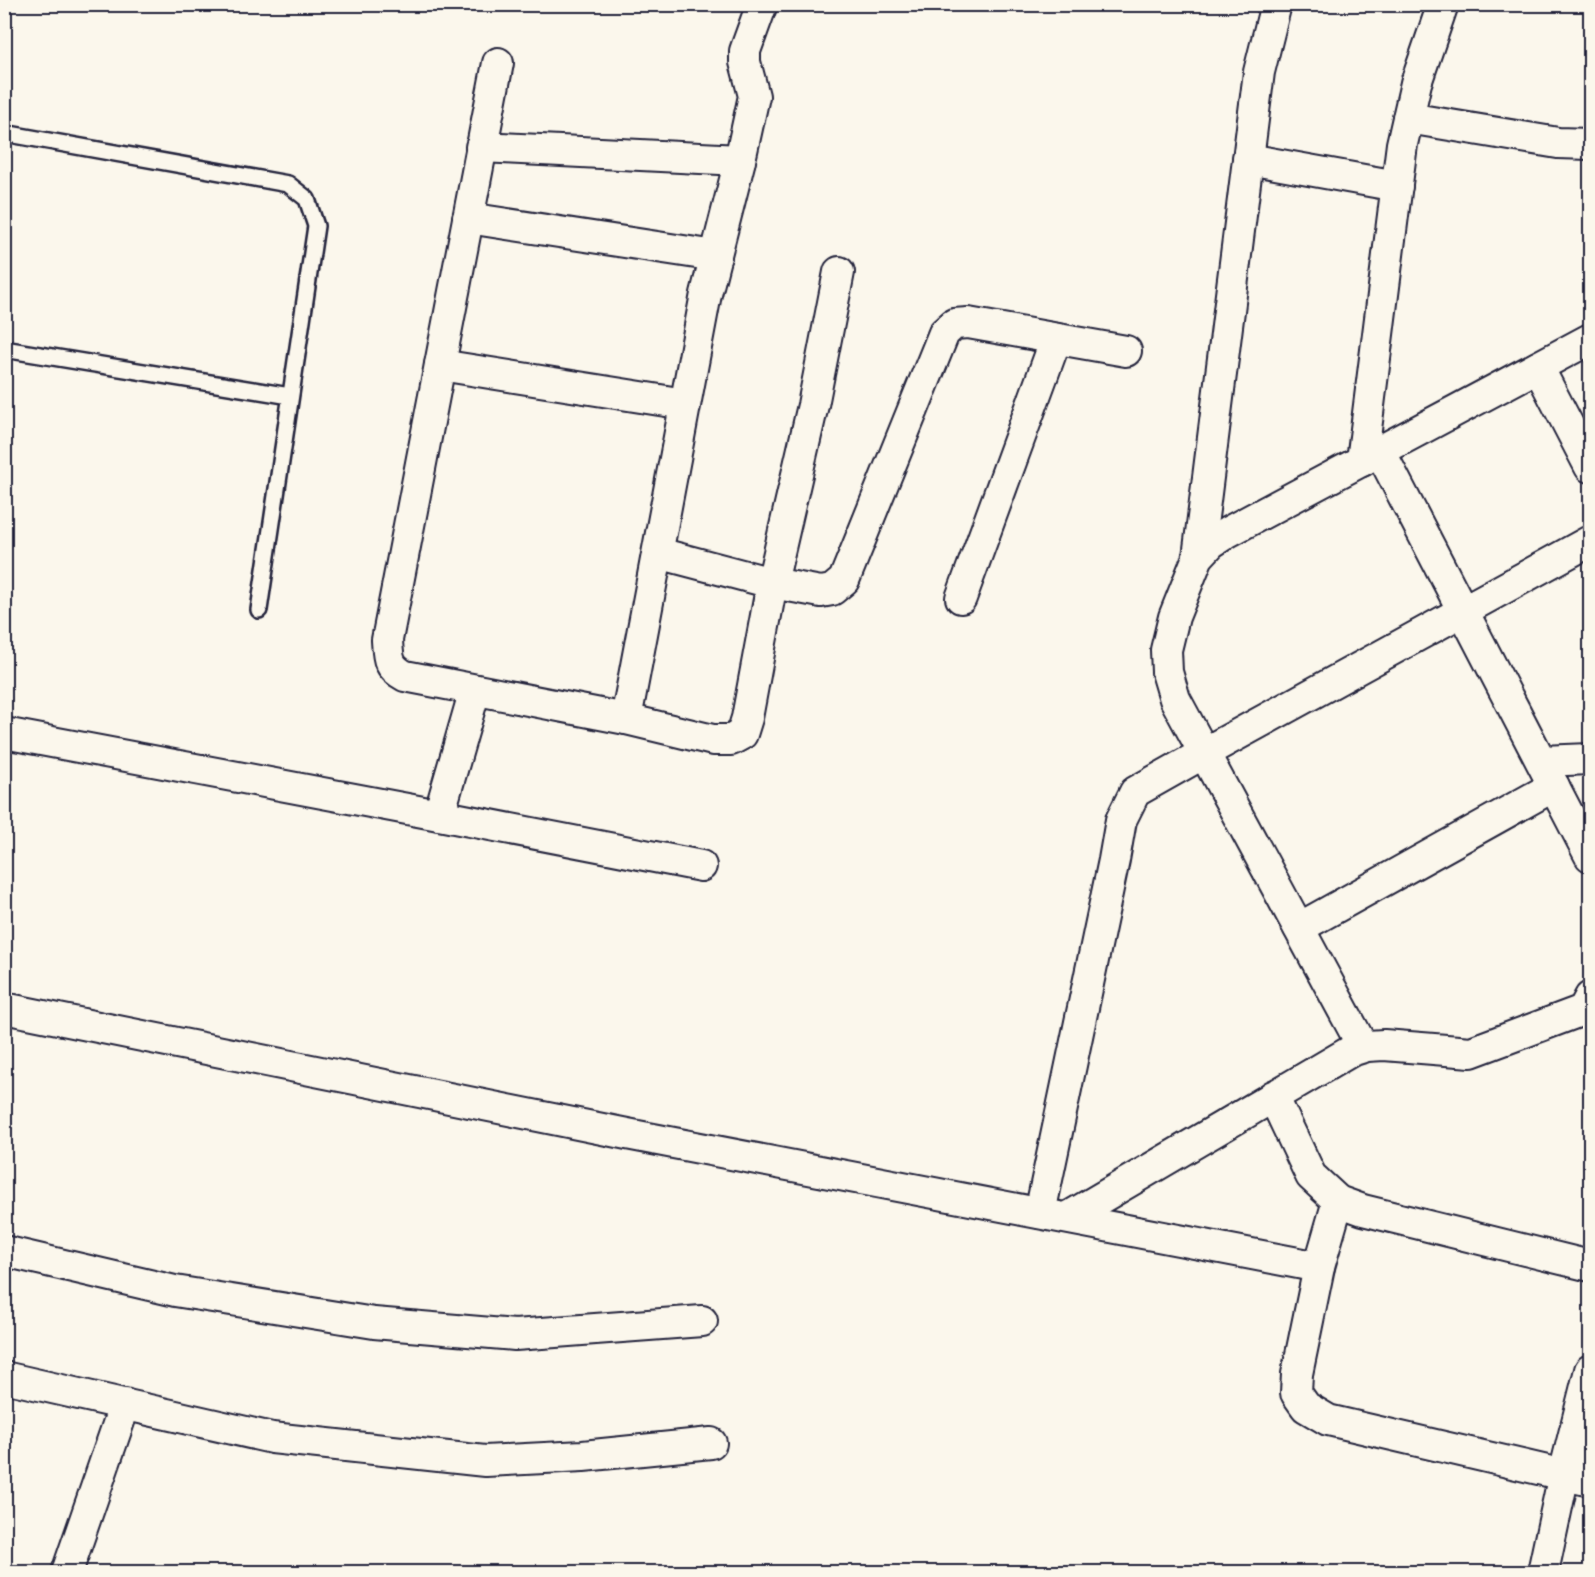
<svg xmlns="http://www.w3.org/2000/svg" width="1595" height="1577" font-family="Delius,sans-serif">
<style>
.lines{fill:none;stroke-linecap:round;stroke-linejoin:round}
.service-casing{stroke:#22223b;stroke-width:20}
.minor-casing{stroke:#22223b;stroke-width:34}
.service{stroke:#fbf7ec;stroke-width:15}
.minor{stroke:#fbf7ec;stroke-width:30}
</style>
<rect width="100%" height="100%" fill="#fbf7ec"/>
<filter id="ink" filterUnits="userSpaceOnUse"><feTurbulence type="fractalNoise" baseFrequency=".0167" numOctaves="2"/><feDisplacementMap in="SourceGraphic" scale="12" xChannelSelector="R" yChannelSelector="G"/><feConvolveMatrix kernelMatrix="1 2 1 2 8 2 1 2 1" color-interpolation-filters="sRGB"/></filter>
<g filter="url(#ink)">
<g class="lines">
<defs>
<g id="service">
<path d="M 4,133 L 288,184 L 307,199 L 316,226 L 259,610"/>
<path d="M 4,349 L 290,396"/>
</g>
<g id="minor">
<path d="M 498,63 L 387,640 C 388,659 388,667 405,676 L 626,719 L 713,740 L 731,740 L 742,734 L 747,718 L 772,583 L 813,405 L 839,272"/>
<path d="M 1408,118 L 1558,143 L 1590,144"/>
<path d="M 481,147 L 740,160"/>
<path d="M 1248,159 L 1397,186"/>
<path d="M 468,218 L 716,256"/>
<path d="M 440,365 L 685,404"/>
<path d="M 1538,367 L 1590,467"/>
<path d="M 1380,451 L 1590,856"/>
<path d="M 1362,461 L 1402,144 L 1416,83 L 1443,4"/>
<path d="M 658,553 L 772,583 L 821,592 L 832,590 L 844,580 L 944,333 L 954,324 L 968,323 L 1126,351"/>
<path d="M 1198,557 L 1259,72 L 1276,4"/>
<path d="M 961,598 L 1056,339"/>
<path d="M 626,719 L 706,294 L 740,160 L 754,96 L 745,62 L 745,51 L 762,4"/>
<path d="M 4,733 L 439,815 L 701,866"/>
<path d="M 1542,761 L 1590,759"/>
<path d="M 439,815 L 475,690"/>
<path d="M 1299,928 L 1554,786"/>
<path d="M 4,1008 L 627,1134 L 1319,1267"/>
<path d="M 1363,1047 L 1175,699 L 1167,672 L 1166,650 L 1174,617 L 1198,557 L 1211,543 L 1228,532 L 1590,339"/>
<path d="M 1273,1096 L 1311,1176 L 1338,1201 L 1363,1210 L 1590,1266"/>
<path d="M 1338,1201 L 1319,1267 L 1297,1374 L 1296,1393 L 1306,1407 L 1328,1420 L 1590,1481"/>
<path d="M 1040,1213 L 1114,860 L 1121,820 L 1135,792 L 1204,753 L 1590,541"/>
<path d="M 1067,1218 L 1351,1051 L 1367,1046 L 1384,1045 L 1471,1052 L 1583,1010 L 1590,997"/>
<path d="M 4,1251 L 175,1291 L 374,1323 L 515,1335 L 702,1321"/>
<path d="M 4,1377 L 272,1438 L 485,1461 L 583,1456 L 711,1443"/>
<path d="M 67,1572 L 125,1404"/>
<path d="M 1543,1572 L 1564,1474 L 1590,1370"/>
</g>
</defs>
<use href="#service" class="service-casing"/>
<use href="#minor" class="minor-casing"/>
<use href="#service" class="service"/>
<use href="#minor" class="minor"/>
</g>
</g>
<rect width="1595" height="1577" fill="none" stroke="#fbf7ec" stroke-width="24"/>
<rect x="12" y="12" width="1571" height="1553" fill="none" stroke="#22223b" stroke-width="2" filter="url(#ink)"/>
</svg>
